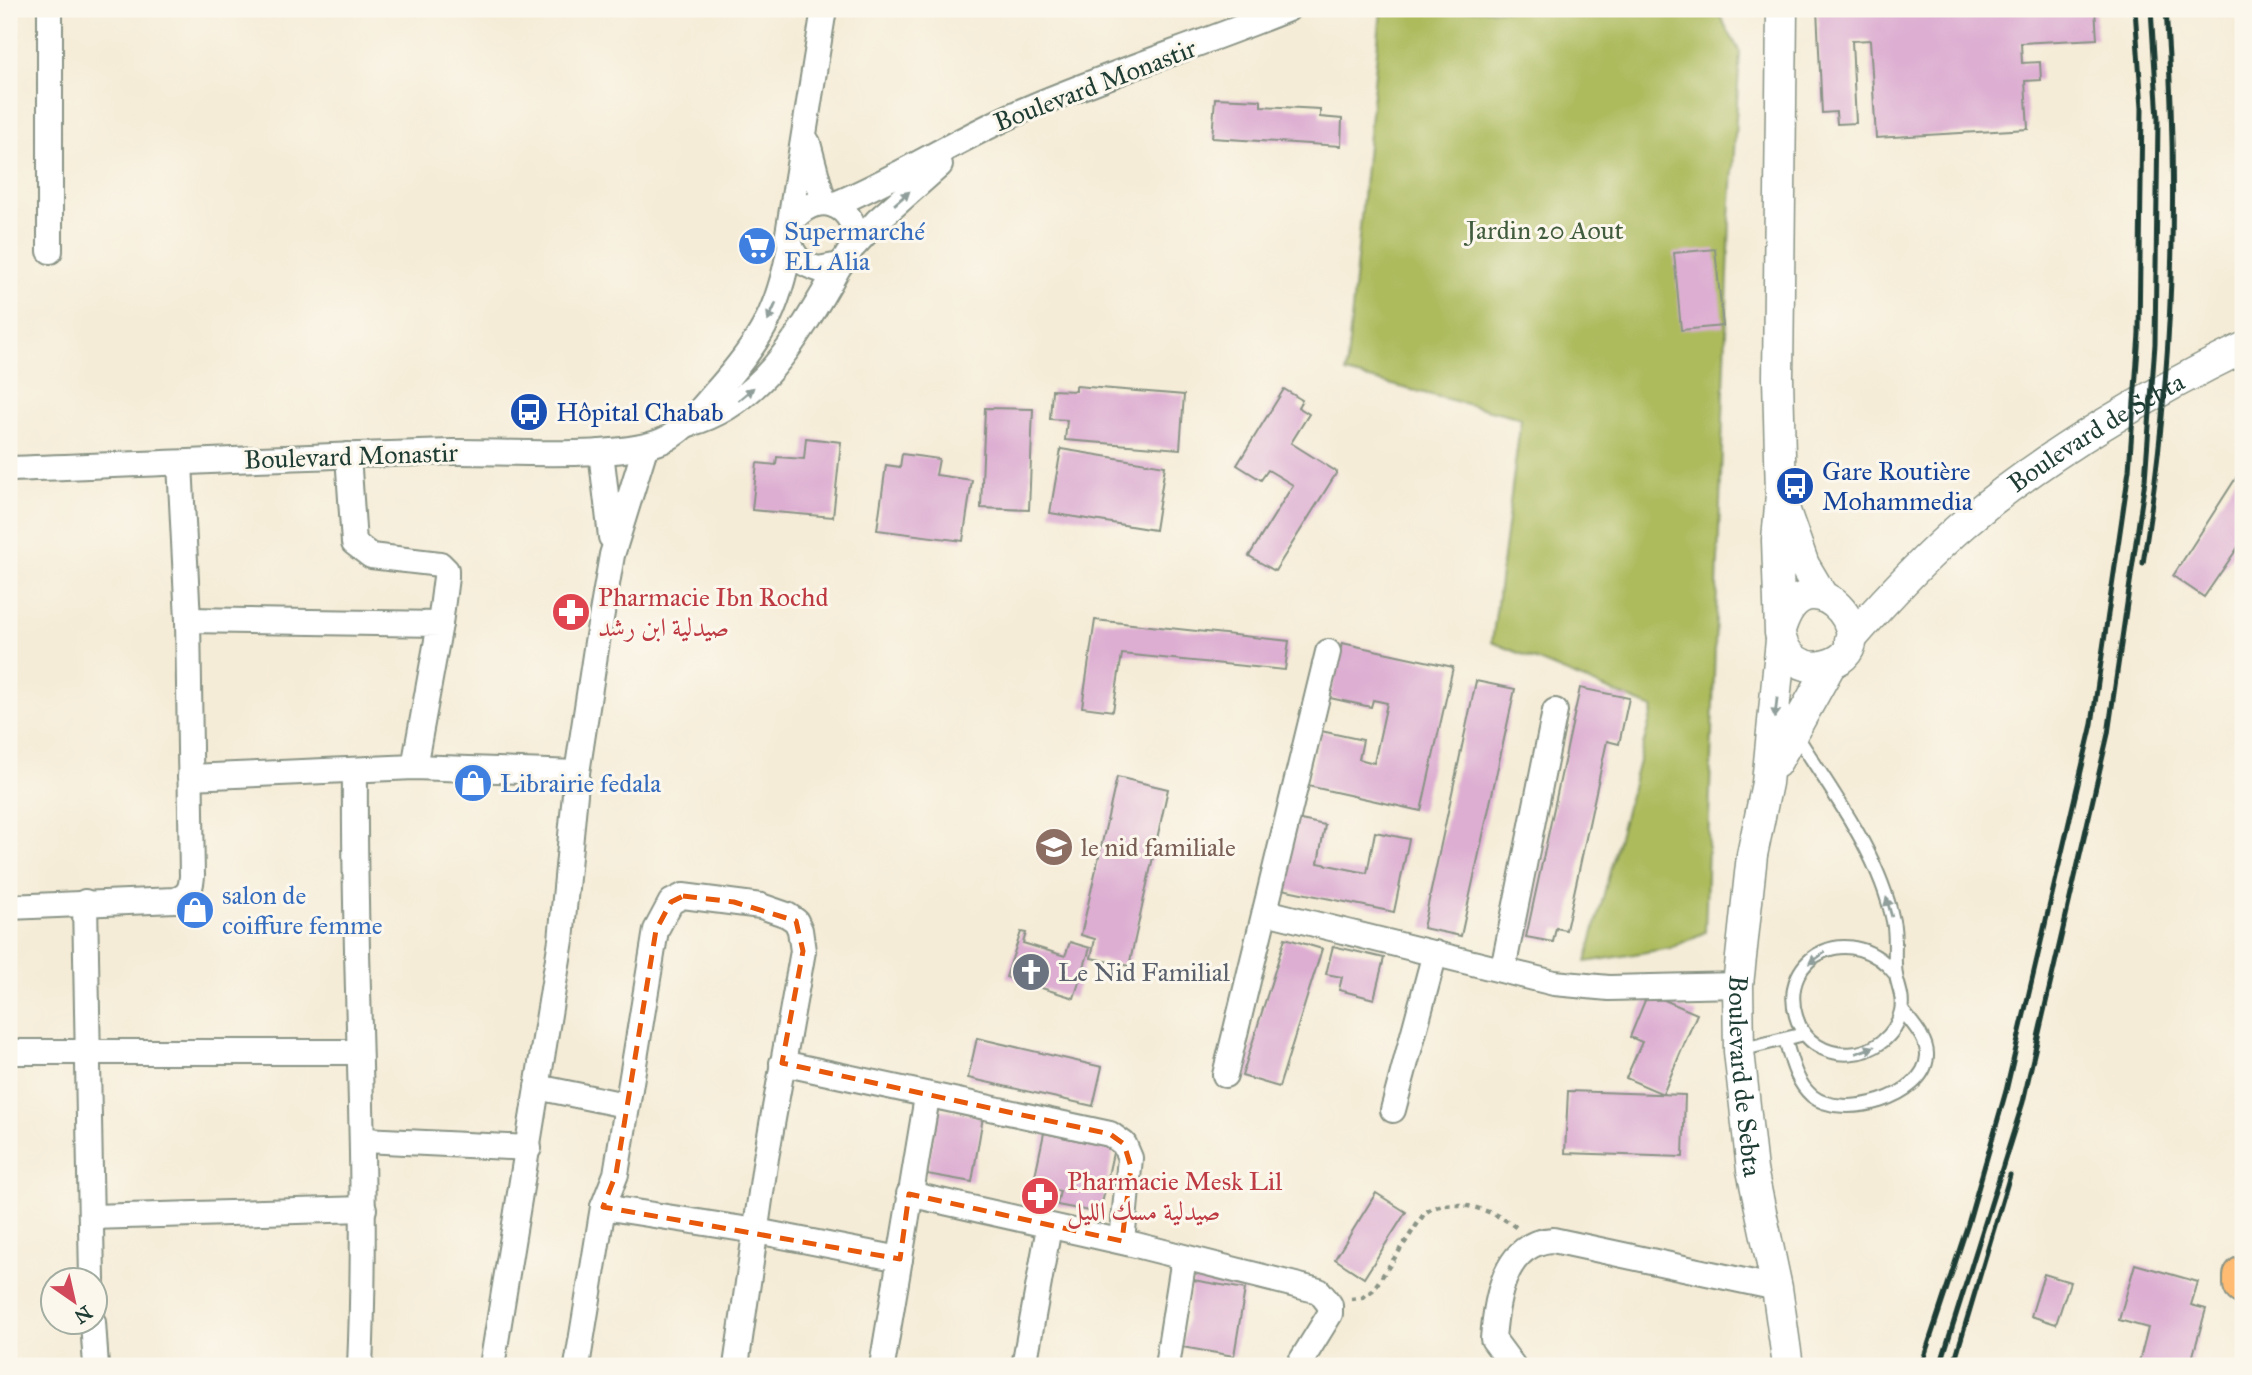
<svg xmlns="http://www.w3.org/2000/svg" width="2252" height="1375" font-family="'IM FELL Great Primer',Amiri,serif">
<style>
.green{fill:#adbb5d;stroke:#667c48;stroke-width:2}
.building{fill:#ddaed2}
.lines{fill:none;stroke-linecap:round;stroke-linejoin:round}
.service-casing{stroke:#8a9486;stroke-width:16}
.minor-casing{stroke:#8a9486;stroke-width:28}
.tertiary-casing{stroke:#8a9486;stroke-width:33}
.primary-casing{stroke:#8a9486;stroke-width:42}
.path{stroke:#8a9486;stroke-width:4.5;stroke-dasharray:5 5;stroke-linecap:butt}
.service{stroke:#fff;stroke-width:12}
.minor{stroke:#fff;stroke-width:24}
.tertiary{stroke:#fff;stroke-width:30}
.primary{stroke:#febb71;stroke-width:38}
.rail{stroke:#1f3d34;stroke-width:5}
.oneway{fill:#8f9e9a}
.marked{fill:none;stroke:#e8590c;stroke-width:5;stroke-dasharray:14 9;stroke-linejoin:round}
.labels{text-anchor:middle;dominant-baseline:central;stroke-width:6;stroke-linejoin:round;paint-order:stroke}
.street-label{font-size:26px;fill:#1f3d34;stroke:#fbf7ec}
.park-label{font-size:26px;fill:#425c3e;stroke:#fbf7ec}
.shop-label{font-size:26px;fill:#366cbe;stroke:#fbf7ec;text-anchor:start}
.transit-label{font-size:26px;fill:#164399;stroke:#fbf7ec;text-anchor:start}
.health-label{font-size:26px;fill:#be3a42;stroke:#fbf7ec;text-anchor:start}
.education-label{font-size:26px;fill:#785e54;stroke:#fbf7ec;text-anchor:start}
.worship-label{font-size:26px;fill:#5b616d;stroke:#fbf7ec;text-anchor:start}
</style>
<rect width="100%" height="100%" fill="#fbf7ec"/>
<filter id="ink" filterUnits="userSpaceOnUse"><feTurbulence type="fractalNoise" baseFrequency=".0143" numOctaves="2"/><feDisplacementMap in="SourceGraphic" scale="14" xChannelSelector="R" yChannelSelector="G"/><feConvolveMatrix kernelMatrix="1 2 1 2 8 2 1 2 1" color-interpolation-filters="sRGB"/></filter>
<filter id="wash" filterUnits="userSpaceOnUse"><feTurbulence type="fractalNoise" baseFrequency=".00686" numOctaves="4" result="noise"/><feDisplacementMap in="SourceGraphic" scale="28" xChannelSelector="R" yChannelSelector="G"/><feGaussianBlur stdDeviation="1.57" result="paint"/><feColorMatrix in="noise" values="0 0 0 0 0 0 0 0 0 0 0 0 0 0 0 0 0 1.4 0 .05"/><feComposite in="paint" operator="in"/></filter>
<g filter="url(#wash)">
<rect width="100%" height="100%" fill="#f5ecd7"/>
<path class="green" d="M 1716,9 L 1740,52 L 1730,219 L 1705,932 L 1671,948 L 1586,962 L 1653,708 L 1492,642 L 1521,418 L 1346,373 L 1381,10 Z"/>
<g id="blocks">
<g class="building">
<path d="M 1817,9 L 2095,9 L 2097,39 L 2021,43 L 2022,63 L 2040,62 L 2041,80 L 2025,81 L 2028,129 L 1876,138 L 1870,40 L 1852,41 L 1856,123 L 1837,124 L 1836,112 L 1822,113 Z"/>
<path d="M 1215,98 L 1261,100 L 1261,106 L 1320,109 L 1320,117 L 1342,119 L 1341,146 L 1212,138 Z"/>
<path d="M 1715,249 L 1723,326 L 1681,330 L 1674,253 Z"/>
<path d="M 1076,386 L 1184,395 L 1180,449 L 1065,440 L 1067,420 L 1050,419 L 1052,390 L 1076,391 Z"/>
<path d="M 1284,389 L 1302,400 L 1298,407 L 1309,414 L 1291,443 L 1337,472 L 1275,571 L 1249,556 L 1293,485 L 1268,470 L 1261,480 L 1237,465 Z"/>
<path d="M 985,408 L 1033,409 L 1029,510 L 981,508 Z"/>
<path d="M 806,438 L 841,442 L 833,517 L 752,510 L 757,463 L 776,465 L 777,457 L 804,459 Z"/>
<path d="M 1061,449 L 1165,466 L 1155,530 L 1050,513 Z"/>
<path d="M 902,454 L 939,459 L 936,475 L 972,480 L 963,541 L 877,530 L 886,465 L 900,467 Z"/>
<path d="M 2243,467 L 2243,540 L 2204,597 L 2173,576 Z"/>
<path d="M 1095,620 L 1289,641 L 1285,670 L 1122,654 L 1113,711 L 1082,707 Z"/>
<path d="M 1342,643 L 1453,667 L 1421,811 L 1308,786 L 1321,731 L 1363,740 L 1359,759 L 1374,763 L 1387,703 L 1373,700 L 1371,707 L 1330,698 Z"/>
<path d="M 1476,681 L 1515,689 L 1461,936 L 1423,928 Z"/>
<path d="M 1580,688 L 1629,698 L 1619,744 L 1607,741 L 1566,930 L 1556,928 L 1553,942 L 1526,937 Z"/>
<path d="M 1117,777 L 1168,789 L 1129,966 L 1091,958 L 1095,939 L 1081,935 Z"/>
<path d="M 1291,818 L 1325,825 L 1318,863 L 1367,873 L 1375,832 L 1409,839 L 1394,912 L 1277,888 Z"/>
<path d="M 1021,932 L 1026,933 L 1023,943 L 1065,956 L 1070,942 L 1090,948 L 1074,998 L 1006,977 Z"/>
<path d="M 1285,938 L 1322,949 L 1279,1087 L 1242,1076 Z"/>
<path d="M 1333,946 L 1384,958 L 1374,999 L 1339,990 L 1342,977 L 1326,974 Z"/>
<path d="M 1648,993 L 1697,1014 L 1663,1094 L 1626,1078 L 1642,1042 L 1630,1037 Z"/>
<path d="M 977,1038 L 1102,1067 L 1093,1106 L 968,1078 Z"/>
<path d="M 1568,1091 L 1685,1095 L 1683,1157 L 1565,1153 Z"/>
<path d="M 938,1109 L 983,1117 L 972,1182 L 927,1174 Z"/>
<path d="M 1044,1133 L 1114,1148 L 1100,1213 L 1057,1205 L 1060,1191 L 1033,1185 Z"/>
<path d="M 1376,1193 L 1406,1212 L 1364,1278 L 1335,1259 Z"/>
<path d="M 2135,1264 L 2198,1282 L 2191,1305 L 2206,1309 L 2190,1366 L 2138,1366 L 2148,1328 L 2119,1320 Z"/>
<path d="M 2044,1274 L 2070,1282 L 2056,1324 L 2031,1316 Z"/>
<path d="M 1193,1280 L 1245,1289 L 1234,1356 L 1182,1347 Z"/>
</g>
</g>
</g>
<g filter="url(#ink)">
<use href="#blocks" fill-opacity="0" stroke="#8a9486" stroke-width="2"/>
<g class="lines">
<defs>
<g id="service">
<path d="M 1795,733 C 1831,791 1879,853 1893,921 C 1897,939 1893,957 1896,975 C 1898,987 1904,997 1901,1011 C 1890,1064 1811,1070 1796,1016 C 1778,955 1853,919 1896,975"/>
<path d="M 1785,1039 C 1791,1059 1795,1081 1812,1096 C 1842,1120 1925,1098 1927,1056 C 1928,1039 1911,1022 1902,1010"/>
<path d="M 1740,1050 L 1804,1034"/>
</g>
<g id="minor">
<path d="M 808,143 L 824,203"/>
<path d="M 833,205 C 901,177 961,136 1029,108 C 1114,72 1202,44 1288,9"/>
<path d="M 792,221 C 826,177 879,224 840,265 L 818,269 C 798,263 791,254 788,234 L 824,9"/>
<path d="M 854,246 L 877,221 L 940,165"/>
<path d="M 50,251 L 50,9"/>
<path d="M 689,424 C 764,404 803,328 840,265"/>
<path d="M 601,452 L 611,537"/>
<path d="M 348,455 L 354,543 L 371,556 L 440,564 L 446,570 L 446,577 L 440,624"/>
<path d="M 9,469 C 157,464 305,456 453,452 C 505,451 628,461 668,438 C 687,427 700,410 714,394 C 759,343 778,314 790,246"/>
<path d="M 188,620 L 440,624 L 414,767"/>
<path d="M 355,771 C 353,969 369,1168 360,1366"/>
<path d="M 190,777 L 414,767 L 577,773"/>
<path d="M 85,902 L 92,1280"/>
<path d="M 9,907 L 175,900 C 188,896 191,890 192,876 L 188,620 L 180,463"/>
<path d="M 1266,912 L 1554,983 L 1609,988 L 1738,985"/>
<path d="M 1503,969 L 1555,711"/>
<path d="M 9,1052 L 358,1052"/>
<path d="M 782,1063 L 1110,1134 L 1124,1144 L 1130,1158 L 1122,1241"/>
<path d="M 1225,1075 L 1328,652"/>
<path d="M 537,1087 L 625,1105"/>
<path d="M 1393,1110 L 1435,953"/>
<path d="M 364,1140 L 529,1148"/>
<path d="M 909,1194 L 1136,1245 L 1319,1291 L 1330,1305 L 1330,1314 L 1298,1366"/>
<path d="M 603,1207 L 756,1231 L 900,1259"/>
<path d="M 91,1217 L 364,1209"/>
<path d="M 93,1322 L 96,1366"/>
<path d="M 492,1366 L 561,940 L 577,773 L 597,642 L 612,555 L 645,448"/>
<path d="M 577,1366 L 603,1207 L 616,1174 L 656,930 L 671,902 L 683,896 L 761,906 L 787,915 L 796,921 L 800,930 L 803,951 L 766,1158 L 736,1366"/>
<path d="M 882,1366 L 927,1097"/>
<path d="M 1024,1366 L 1049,1227"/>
<path d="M 1167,1366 L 1184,1258"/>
<path d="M 1513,1366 L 1493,1339 C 1496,1300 1504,1242 1553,1240 L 1777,1288"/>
</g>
<g id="tertiary">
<path d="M 1785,511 L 1804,565 L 1823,597"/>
<path d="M 1781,627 C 1809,540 1903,657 1815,667 C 1795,665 1783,653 1780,633 L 1777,540 L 1781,494 L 1778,378 L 1782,9"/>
<path id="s1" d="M 1781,640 L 1767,783 L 1752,855 L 1738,985 L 1739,1051 L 1752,1170 L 1777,1288 L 1788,1366"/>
<path id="s2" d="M 1850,640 C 1886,599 1925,557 1967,521 C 2045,455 2151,393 2243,348"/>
<path d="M 1776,763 L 1831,664"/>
</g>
<path id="primary" d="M 2243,1276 L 2243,1285"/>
</defs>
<use href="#service" class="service-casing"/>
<use href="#minor" class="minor-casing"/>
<use href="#tertiary" class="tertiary-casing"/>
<use href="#primary" class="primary-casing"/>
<path class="path" d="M 1351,1299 L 1362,1298 L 1373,1290 L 1424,1214 C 1447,1193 1499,1211 1519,1230"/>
<use href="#service" class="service"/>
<use href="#minor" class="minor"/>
<use href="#tertiary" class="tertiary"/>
<use href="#primary" class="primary"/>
<g class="rail">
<path d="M 2143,563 C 2173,381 2179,193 2166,9"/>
<path d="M 1921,1366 L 1968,1224 L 2006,1091 L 2092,724 L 2129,470 L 2139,334 L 2142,108 L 2135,9"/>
<path d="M 1940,1366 L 2023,1102 L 2108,734 L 2145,480 L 2155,344 L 2158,119 L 2151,9"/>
<path d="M 1953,1366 L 2010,1175"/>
</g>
</g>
<defs><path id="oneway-solid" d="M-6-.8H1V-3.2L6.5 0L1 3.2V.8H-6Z" transform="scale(1.75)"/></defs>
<g class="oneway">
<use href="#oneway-solid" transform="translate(902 198) rotate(-41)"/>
<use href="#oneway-solid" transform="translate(772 312) rotate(114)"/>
<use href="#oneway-solid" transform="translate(746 394) rotate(-40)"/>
<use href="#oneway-solid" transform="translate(1776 708) rotate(96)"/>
<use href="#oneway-solid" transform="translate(1889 907) rotate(-106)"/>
<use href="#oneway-solid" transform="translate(1817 958) rotate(145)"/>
<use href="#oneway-solid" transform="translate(1865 1050) rotate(-20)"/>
</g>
</g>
<path class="marked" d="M 683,896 L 734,902 L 796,921 L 803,951 L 782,1063 L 1110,1134 L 1124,1144 L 1131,1167 L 1122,1241 L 909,1194 L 900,1259 L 603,1207 L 616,1174 L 656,930 L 671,902 Z"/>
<defs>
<symbol id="supermarket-disc" viewBox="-11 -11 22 22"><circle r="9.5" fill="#3f7fe0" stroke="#fbf7ec"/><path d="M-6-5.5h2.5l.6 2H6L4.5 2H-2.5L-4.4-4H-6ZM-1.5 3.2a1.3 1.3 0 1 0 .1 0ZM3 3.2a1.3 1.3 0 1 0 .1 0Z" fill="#fff"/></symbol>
<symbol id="bus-disc" viewBox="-11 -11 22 22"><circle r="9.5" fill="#1a4fb4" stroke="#fbf7ec"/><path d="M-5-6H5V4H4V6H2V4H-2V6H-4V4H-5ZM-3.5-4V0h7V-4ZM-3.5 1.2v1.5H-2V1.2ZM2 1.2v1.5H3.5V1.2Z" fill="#fff"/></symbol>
<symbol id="pharmacy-disc" viewBox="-11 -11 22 22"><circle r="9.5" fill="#e0444e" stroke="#fbf7ec"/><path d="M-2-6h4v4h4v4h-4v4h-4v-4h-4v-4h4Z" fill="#fff"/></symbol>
<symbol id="shop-disc" viewBox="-11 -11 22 22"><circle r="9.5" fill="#3f7fe0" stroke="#fbf7ec"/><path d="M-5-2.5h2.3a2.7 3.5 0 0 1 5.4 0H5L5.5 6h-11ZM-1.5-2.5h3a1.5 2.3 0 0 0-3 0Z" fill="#fff"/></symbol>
<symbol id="school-disc" viewBox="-11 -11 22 22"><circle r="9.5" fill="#8d6e63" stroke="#fbf7ec"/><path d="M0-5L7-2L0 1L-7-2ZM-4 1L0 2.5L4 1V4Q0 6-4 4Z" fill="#fff"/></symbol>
<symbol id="church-disc" viewBox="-11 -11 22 22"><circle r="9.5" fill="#6b7280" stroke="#fbf7ec"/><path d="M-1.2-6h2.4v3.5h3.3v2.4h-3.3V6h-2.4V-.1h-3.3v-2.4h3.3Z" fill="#fff"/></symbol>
</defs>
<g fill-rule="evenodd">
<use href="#supermarket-disc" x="735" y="224" width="44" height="44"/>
<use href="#bus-disc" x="507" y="390" width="44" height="44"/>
<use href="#bus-disc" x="1773" y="464" width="44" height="44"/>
<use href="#pharmacy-disc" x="549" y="590" width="44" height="44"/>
<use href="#shop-disc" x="451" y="761" width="44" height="44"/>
<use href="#school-disc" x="1032" y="825" width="44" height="44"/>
<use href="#shop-disc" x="173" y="888" width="44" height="44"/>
<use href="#church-disc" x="1009" y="950" width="44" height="44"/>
<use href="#pharmacy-disc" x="1018" y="1174" width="44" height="44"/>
</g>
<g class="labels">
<g class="street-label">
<text transform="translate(1095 85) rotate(-21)">Boulevard Monastir</text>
<text stroke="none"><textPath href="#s2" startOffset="324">Boulevard de Sebta</textPath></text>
<text transform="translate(351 456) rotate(-2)">Boulevard Monastir</text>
<text stroke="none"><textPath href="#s1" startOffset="439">Boulevard de Sebta</textPath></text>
</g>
<g class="park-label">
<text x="1545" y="230">Jardin 20 Aout</text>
</g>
<g class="shop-label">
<text x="784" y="231">Supermarché<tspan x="784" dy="30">EL Alia</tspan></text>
<text x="500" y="783">Librairie fedala</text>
<text x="222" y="895">salon de<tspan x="222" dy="30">coiffure femme</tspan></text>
</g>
<g class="transit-label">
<text x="556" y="412">Hôpital Chabab</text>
<text x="1822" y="471">Gare Routière<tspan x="1822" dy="30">Mohammedia</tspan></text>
</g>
<g class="health-label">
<text x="598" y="597">Pharmacie Ibn Rochd<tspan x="598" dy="30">صيدلية ابن رشد</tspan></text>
<text x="1067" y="1181">Pharmacie Mesk Lil<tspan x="1067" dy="30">صيدلية مسك الليل</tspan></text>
</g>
<g class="education-label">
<text x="1081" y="847">le nid familiale</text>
</g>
<g class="worship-label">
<text x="1058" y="972">Le Nid Familial</text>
</g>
</g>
<rect width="2252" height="1375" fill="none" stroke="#fbf7ec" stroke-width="35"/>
<g transform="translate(74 1301) rotate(146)"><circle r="33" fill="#fbf7ec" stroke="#a3ada2" stroke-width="2"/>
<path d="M0-5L12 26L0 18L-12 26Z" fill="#d1495b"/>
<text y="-10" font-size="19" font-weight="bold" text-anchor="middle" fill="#1f3d34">N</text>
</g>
</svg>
